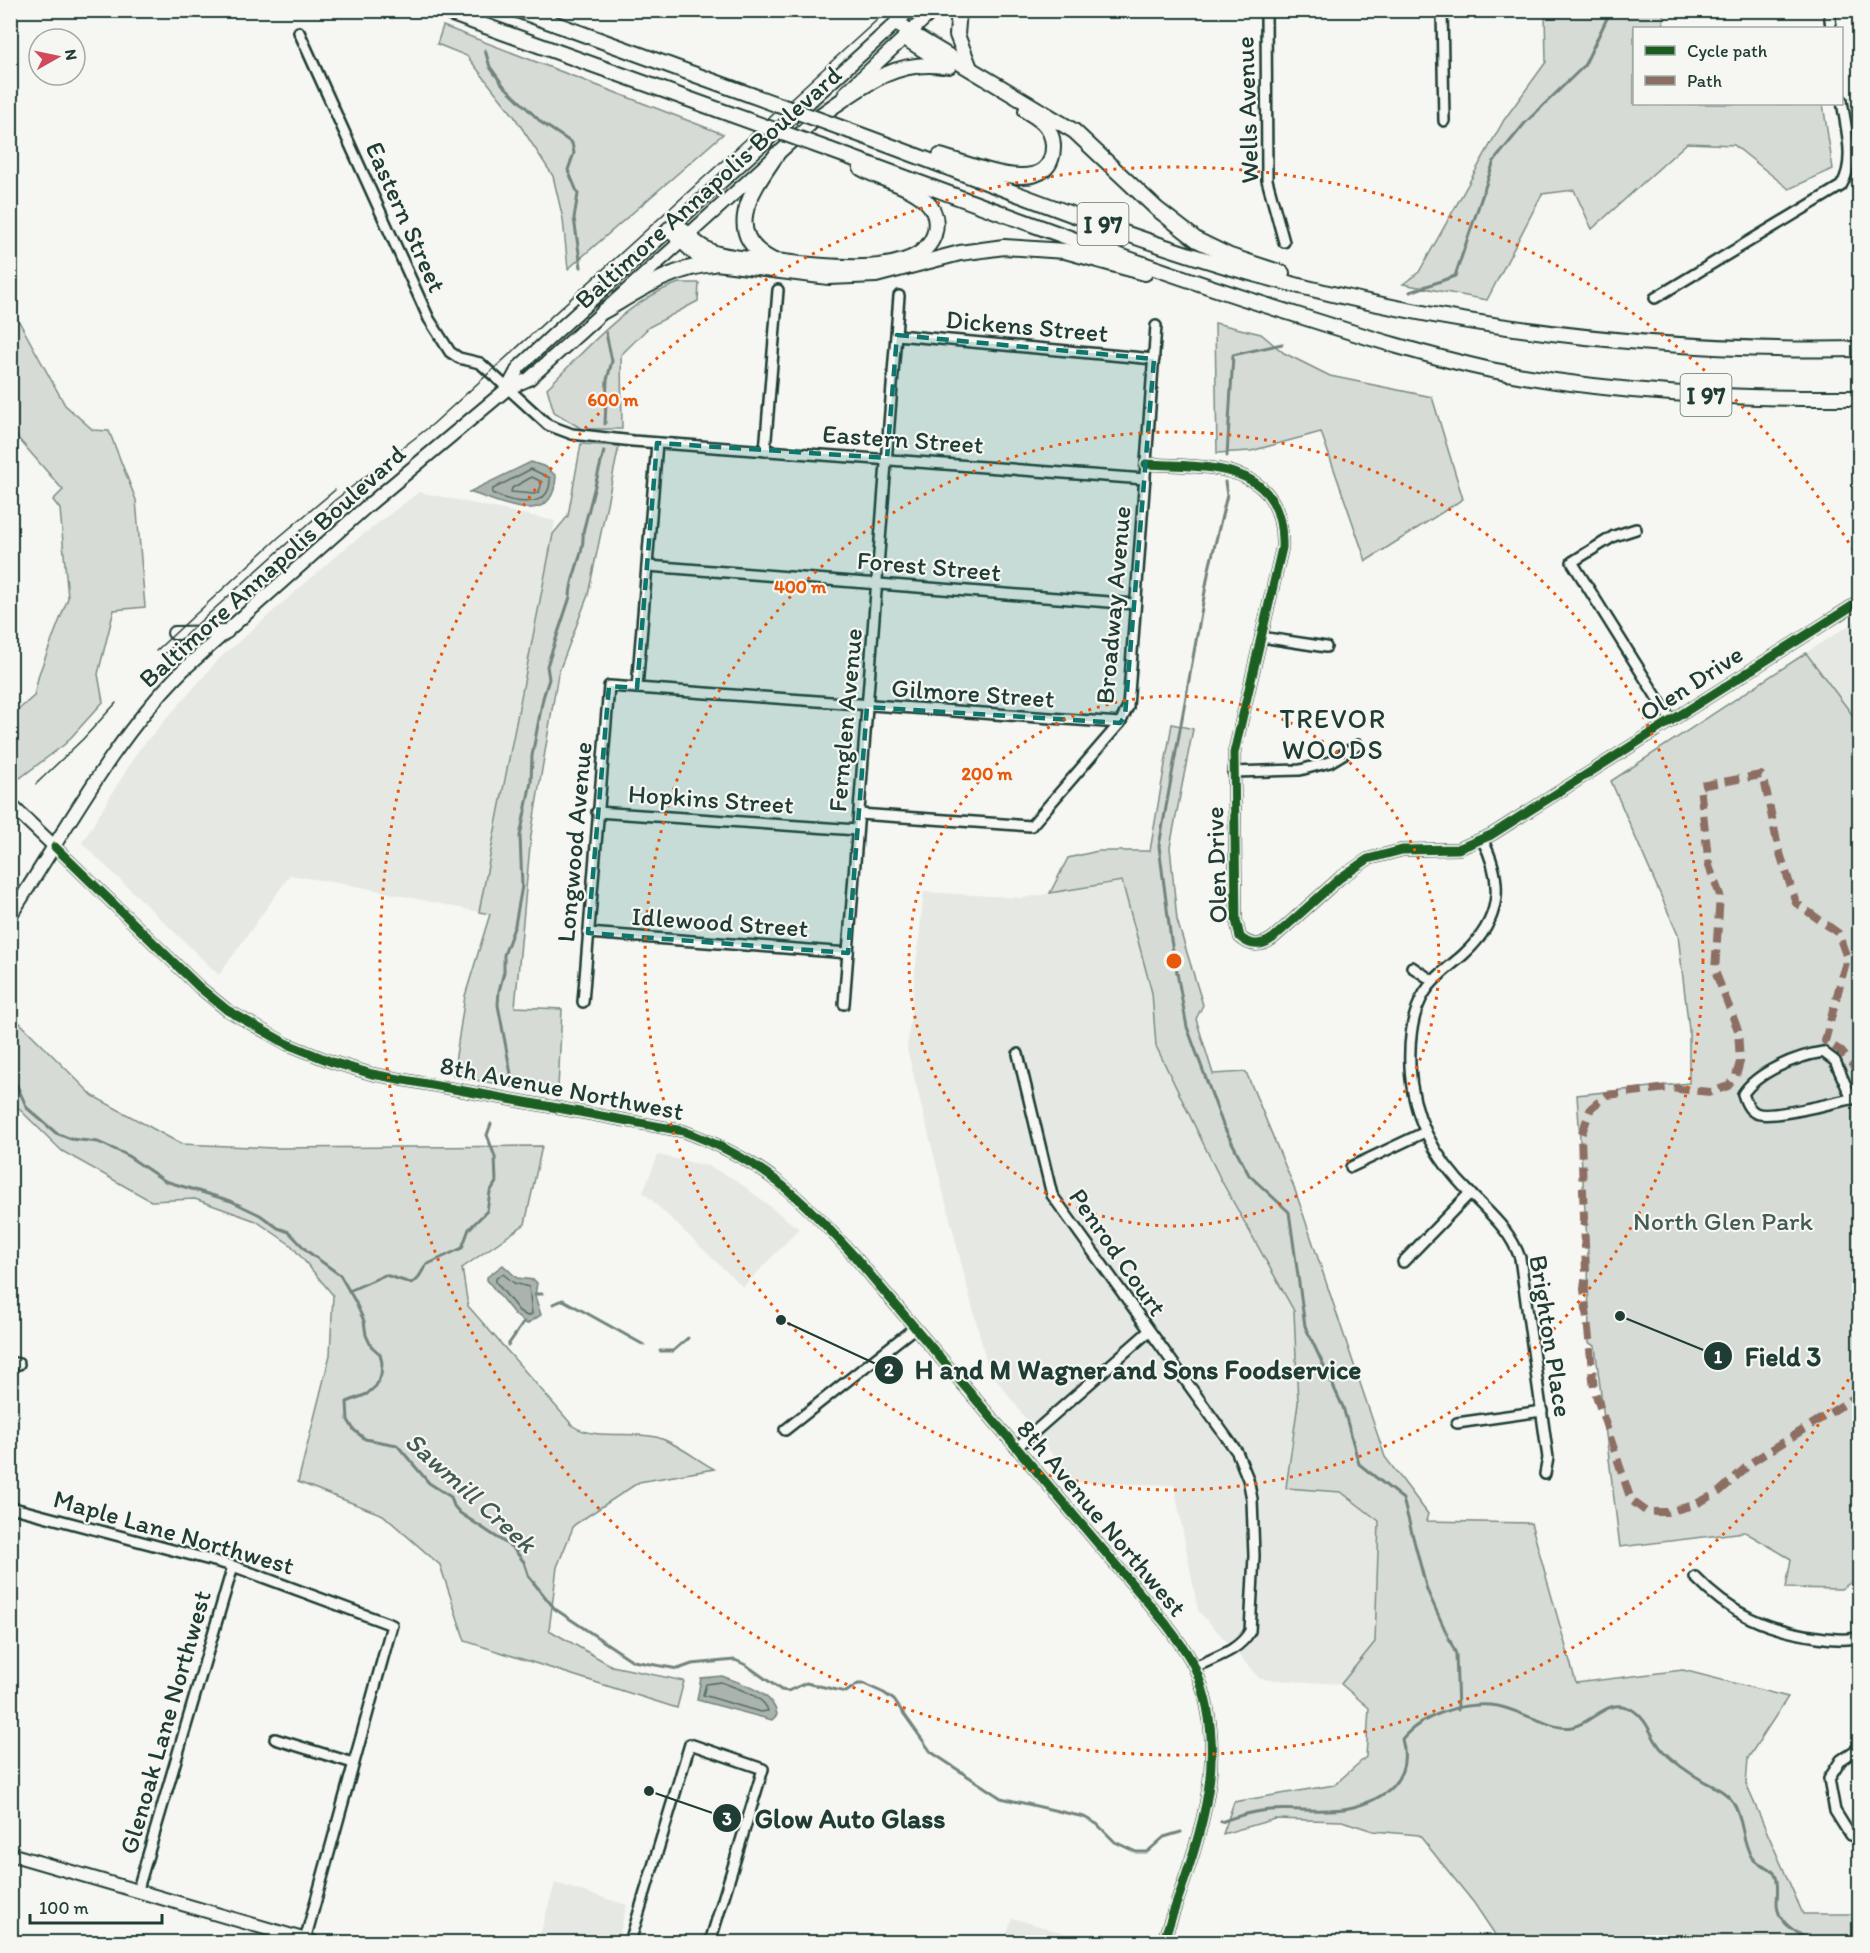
<svg xmlns="http://www.w3.org/2000/svg" width="1870" height="1953" font-family="Itim,sans-serif">
<style>
.built{fill:#e6e8e4}
.green{fill:#d6dbd6;stroke:#7a8c85;stroke-width:1.5}
.water{fill:#aab3ae;stroke:#72847d;stroke-width:1.5}
.lines{fill:none;stroke-linecap:round;stroke-linejoin:round}
.shore{stroke:#576c65;stroke-width:1.5}
.stream{stroke:#72847d;stroke-width:3}
.minor-casing{stroke:#1f3d34;stroke-width:14}
.major-casing{stroke:#1f3d34;stroke-width:16}
.highway-casing{stroke:#1f3d34;stroke-width:18}
.minor{stroke:#f6f6f2;stroke-width:9}
.major{stroke:#f6f6f2;stroke-width:12}
.highway{stroke:#f6f6f2;stroke-width:14}
.tram{stroke:#1f3d34;stroke-width:1.5}
.highway-bridge-casing{stroke:#1f3d34;stroke-width:18;stroke-linecap:butt}
.highway-bridge{stroke:#f6f6f2;stroke-width:14}
.quiet{stroke:#8d6e63;stroke-width:8;stroke-dasharray:15 8;stroke-linecap:butt}
.cycleway-casing{stroke:#f6f6f2;stroke-width:13}
.cycleway{stroke:#1b5e20;stroke-width:9}
.marked{fill:#0f766e;fill-opacity:0.2;stroke:#0f766e;stroke-width:4.5;stroke-dasharray:12 8;stroke-linejoin:round}
.ring{fill:none;stroke:#e8590c;stroke-width:3;stroke-dasharray:3 6}
.labels{text-anchor:middle;dominant-baseline:central;stroke-width:4.5;stroke-linejoin:round;paint-order:stroke}
.shield{fill:#f6f6f2;stroke:#60746d;stroke-width:1.5}
.shield-label{font-size:24px;font-weight:bold;fill:#1f3d34}
.street-label{font-size:26px;fill:#1f3d34;stroke:#f6f6f2}
.park-label{font-size:26px;fill:#445d54;stroke:#f6f6f2}
.neighbourhood-label{font-size:27px;letter-spacing:1.5px;fill:#1f3d34;stroke:#f6f6f2}
.water-label{font-size:27px;font-style:italic;fill:#425a52;stroke:#f6f6f2}
.centre{fill:#e8590c;stroke:#f6f6f2;stroke-width:3}
.ring-label{font-size:18px;text-anchor:middle;font-weight:bold;fill:#e8590c;stroke:#f6f6f2;stroke-width:4.5;stroke-linejoin:round;paint-order:stroke}
.leader{fill:none;stroke:#1f3d34;stroke-width:2}
.callout-dot{fill:#1f3d34;stroke:#f6f6f2;stroke-width:2}
.mark-label{font-size:18px;text-anchor:middle;font-weight:bold;fill:#fff}
.callout-label{font-size:27px;text-anchor:middle;font-weight:bold;fill:#1f3d34;stroke:#f6f6f2;stroke-width:4.5;stroke-linejoin:round;paint-order:stroke}
</style>
<rect width="100%" height="100%" fill="#f6f6f2"/>
<filter id="ink" filterUnits="userSpaceOnUse"><feTurbulence type="fractalNoise" baseFrequency=".0167" numOctaves="2"/><feDisplacementMap in="SourceGraphic" scale="12" xChannelSelector="R" yChannelSelector="G"/><feConvolveMatrix kernelMatrix="1 2 1 2 8 2 1 2 1" color-interpolation-filters="sRGB"/></filter>
<g filter="url(#ink)">
<g class="built">
<path d="M 419,492 L 555,521 L 479,912 L 361,887 L 290,875 L 219,975 L 82,843 L 138,751 L 220,658 L 344,549 Z"/>
<path d="M 1859,619 L 1859,725 L 1806,653 Z"/>
<path d="M 1122,881 L 1152,993 L 1156,1046 L 1221,1180 L 1294,1310 L 1298,1403 L 1286,1488 L 1341,1492 L 1379,1521 L 1375,1642 L 1341,1684 L 1260,1679 L 1198,1610 L 1174,1485 L 1073,1482 L 988,1368 L 907,1049 L 924,892 L 1023,898 Z"/>
<path d="M 658,1155 L 708,1166 L 736,1180 L 799,1229 L 743,1287 L 643,1192 Z"/>
<path d="M 555,1883 L 627,1905 L 617,1942 L 538,1942 Z"/>
<path d="M 1012,1918 L 1094,1942 L 1004,1942 Z"/>
</g>
<g class="green">
<path d="M 1545,11 L 1663,11 L 1664,28 L 1634,28 L 1634,104 L 1823,104 L 1833,169 L 1789,189 L 1734,145 L 1687,143 L 1592,229 L 1574,190 L 1542,194 L 1487,300 L 1403,284 L 1419,272 L 1504,120 L 1546,62 Z"/>
<path d="M 443,26 L 723,134 L 568,269 L 563,219 L 553,176 L 514,116 L 467,56 L 437,44 Z"/>
<path d="M 679,283 L 699,283 L 698,301 L 649,327 L 621,355 L 622,429 L 582,429 L 554,412 L 547,388 C 586,350 626,301 679,283 Z"/>
<path d="M 10,305 L 65,405 L 93,430 L 109,431 L 136,500 L 145,607 L 114,610 L 98,674 L 103,702 L 65,744 L 16,781 L 11,776 L 11,716 L 34,696 L 39,674 L 68,598 L 60,509 L 53,500 L 63,490 L 11,430 Z"/>
<path d="M 1215,323 L 1261,334 L 1284,353 L 1330,376 L 1432,397 L 1463,499 L 1366,561 L 1321,432 L 1251,451 L 1217,453 Z"/>
<path d="M 581,444 L 619,446 L 588,595 L 558,674 L 531,835 L 515,1007 L 562,1009 L 558,1088 L 520,1088 L 453,1076 L 465,996 L 490,914 L 479,912 L 553,534 L 568,516 Z"/>
<path d="M 1806,653 L 1860,725 L 1860,1576 L 1841,1589 L 1786,1588 L 1791,1559 L 1745,1532 L 1620,1547 L 1595,1346 L 1589,1343 L 1588,1254 L 1577,1095 L 1689,1083 L 1689,1030 L 1678,935 L 1611,781 Z"/>
<path d="M 1172,724 L 1193,729 L 1170,847 L 1177,920 L 1203,1005 L 1196,1019 L 1213,1074 L 1246,1072 L 1294,1187 L 1385,1457 L 1428,1514 L 1426,1521 L 1531,1523 L 1576,1683 L 1683,1670 L 1788,1697 L 1748,1758 L 1746,1784 L 1803,1914 L 1859,1914 L 1859,1942 L 1742,1942 L 1686,1934 L 1681,1942 L 1500,1942 L 1474,1903 L 1419,1835 L 1373,1831 L 1342,1821 L 1275,1819 L 1223,1834 L 1234,1802 L 1334,1785 L 1366,1757 L 1369,1708 L 1341,1684 L 1375,1642 L 1379,1521 L 1341,1492 L 1286,1488 L 1298,1403 L 1294,1311 L 1221,1180 L 1156,1046 L 1152,993 L 1122,881 L 1050,893 L 1068,858 L 1098,851 L 1150,851 Z"/>
<path d="M 11,1014 L 93,1096 L 181,1144 L 273,1148 L 542,1146 L 525,1224 L 462,1268 L 468,1306 L 573,1426 C 593,1440 630,1431 656,1437 C 675,1442 696,1459 714,1469 L 639,1482 L 574,1525 L 557,1567 L 549,1630 L 612,1666 L 684,1681 L 677,1708 L 465,1641 L 440,1565 L 383,1515 L 298,1482 L 330,1355 L 333,1295 L 291,1245 L 256,1221 L 195,1199 L 151,1201 L 62,1151 L 11,1101 Z"/>
</g>
<g class="water">
<path d="M 531,462 L 546,467 L 556,476 C 554,530 501,502 469,492 Z"/>
<path d="M 503,1265 L 517,1278 L 534,1280 L 537,1283 L 535,1296 L 541,1315 L 527,1324 L 515,1315 L 487,1280 L 487,1277 Z"/>
<path d="M 722,1676 C 740,1683 774,1692 777,1715 L 772,1720 L 697,1700 L 701,1678 Z"/>
</g>
<g class="lines">
<g class="shore">
<path d="M 531,469 L 550,478 C 551,511 512,503 492,493 L 493,489 Z"/>
<path d="M 532,477 L 542,482 L 539,492 L 534,494 L 511,492 L 512,488 Z"/>
<path d="M 503,1274 L 514,1283 L 529,1287 L 532,1314 L 527,1316 L 519,1311 L 496,1282 L 496,1278 Z"/>
<path d="M 721,1682 C 735,1688 764,1695 768,1711 L 760,1712 L 703,1695 L 706,1684 Z"/>
</g>
<g class="stream">
<path d="M 485,50 L 490,67 L 503,85 L 542,123 L 572,143 L 574,153 L 568,170 L 578,194 L 574,218 L 581,267"/>
<path d="M 1410,292 L 1455,276 L 1494,161 L 1525,123 L 1584,66 L 1611,10"/>
<path d="M 605,424 L 607,380 L 612,361 L 606,333"/>
<path d="M 1227,456 L 1233,355 L 1282,344"/>
<path d="M 1225,482 L 1227,495 L 1209,569 L 1159,846 L 1171,940 L 1187,1027 L 1223,1125 L 1249,1175 L 1289,1212 L 1305,1326 L 1343,1407 L 1359,1464 L 1403,1499 L 1427,1590 L 1456,1654 L 1458,1710"/>
<path d="M 10,848 L 13,854 L 10,864"/>
<path d="M 10,1070 L 27,1108 L 56,1133 L 71,1139 L 98,1142 L 125,1154 L 165,1181 L 231,1201 L 260,1215 L 278,1228 L 289,1232 L 307,1251 L 340,1275 L 355,1301 L 364,1321 L 366,1335 L 371,1346 L 380,1354 L 382,1363 L 381,1375 L 376,1386 L 367,1394 L 347,1402 L 348,1420 L 354,1430 L 365,1439 L 397,1445 L 429,1483 L 451,1497 L 454,1506 L 460,1513 L 513,1548 L 524,1562 L 529,1577 L 555,1609 L 633,1661 L 678,1669 L 692,1664 L 735,1660 L 746,1665 L 781,1690 L 788,1691 L 806,1683 L 846,1692 L 858,1684 L 864,1684 L 884,1693 L 894,1700 L 931,1752 L 1001,1798 L 1084,1817 L 1097,1824 L 1115,1842 L 1136,1852 L 1147,1852 L 1164,1837 L 1181,1832"/>
<path d="M 511,1074 L 498,1005 L 499,991 L 504,972 L 504,955 L 515,925 L 522,886 L 520,836 L 531,782 L 532,756 L 543,698 L 549,679 L 547,666 L 570,597 C 570,575 585,555 583,532 L 604,451"/>
<path d="M 349,1291 L 385,1275 L 411,1283 L 417,1280 L 426,1265 L 462,1248 L 469,1229 L 487,1211 L 490,1192 L 496,1182 L 495,1157 L 487,1135 L 491,1124"/>
<path d="M 535,1294 L 542,1294"/>
<path d="M 553,1304 L 563,1300 L 644,1345"/>
<path d="M 508,1345 L 524,1322"/>
<path d="M 660,1351 L 673,1351 L 688,1338"/>
<path d="M 1221,1822 C 1237,1816 1253,1811 1270,1810 C 1295,1808 1326,1813 1349,1808 C 1385,1800 1413,1779 1402,1739 C 1423,1714 1466,1701 1498,1706 C 1513,1709 1527,1717 1541,1721 C 1550,1725 1562,1729 1572,1727 C 1594,1723 1609,1694 1634,1711 C 1648,1720 1652,1740 1663,1751 C 1673,1761 1688,1772 1700,1779 C 1711,1786 1725,1790 1733,1802 C 1744,1819 1741,1841 1752,1858 C 1758,1866 1772,1865 1776,1877 C 1779,1885 1777,1896 1777,1904 C 1778,1925 1798,1932 1812,1942"/>
</g>
<defs>
<g id="minor">
<path d="M 1266,10 L 1267,180 L 1284,242"/>
<path d="M 1442,10 L 1444,121"/>
<path d="M 1829,10 L 1831,28"/>
<path d="M 299,32 L 429,319 L 450,352 L 459,358 L 480,363 L 548,425 L 572,434 L 633,441 L 1145,479"/>
<path d="M 1655,298 L 1841,186 C 1857,161 1845,127 1842,100"/>
<path d="M 897,335 L 1154,359"/>
<path d="M 765,451 L 778,290"/>
<path d="M 1146,464 C 1209,467 1285,461 1282,548 L 1234,753 L 1236,920 L 1240,937 C 1251,947 1262,946 1273,938 L 1340,878 L 1368,859 L 1402,850 L 1458,849 L 1491,835 L 1860,601"/>
<path d="M 1636,529 L 1614,536 L 1572,562 L 1671,720"/>
<path d="M 648,566 L 1135,604"/>
<path d="M 1261,637 L 1326,647"/>
<path d="M 637,688 L 657,443"/>
<path d="M 1233,772 L 1300,770 L 1330,762 L 1358,745"/>
<path d="M 597,812 L 857,830"/>
<path d="M 859,814 L 1031,826 L 1120,723 L 1128,707 L 1156,326"/>
<path d="M 1482,839 C 1505,883 1501,920 1464,954 C 1451,966 1435,976 1425,992 C 1411,1014 1409,1041 1410,1066 C 1412,1117 1435,1159 1471,1194 C 1491,1215 1510,1230 1520,1258 L 1548,1458 L 1545,1474"/>
<path d="M 55,847 L 199,987 L 227,1010 L 287,1044 L 332,1062 L 372,1074 L 683,1131 C 763,1160 799,1196 855,1257 L 1166,1624 C 1176,1638 1187,1651 1194,1666 C 1236,1760 1193,1853 1163,1942"/>
<path d="M 588,933 L 848,953"/>
<path d="M 1412,967 L 1433,981"/>
<path d="M 583,1002 L 609,686 L 1120,723"/>
<path d="M 844,1004 L 899,296"/>
<path d="M 1018,1054 L 1052,1195 L 1237,1452 L 1248,1479 L 1252,1499 L 1254,1556 L 1250,1631 C 1239,1651 1215,1657 1195,1667"/>
<path d="M 1852,1099 L 1835,1061 L 1823,1052 C 1797,1056 1757,1072 1743,1094 C 1745,1100 1748,1110 1756,1113 C 1770,1120 1840,1101 1860,1097"/>
<path d="M 1351,1167 L 1425,1132"/>
<path d="M 1403,1262 L 1470,1193"/>
<path d="M 10,1362 L 19,1364"/>
<path d="M 1457,1423 L 1542,1411"/>
<path d="M 785,1430 L 913,1329"/>
<path d="M 1016,1448 L 1148,1332"/>
<path d="M 10,1507 L 233,1566 L 392,1625 L 305,1940"/>
<path d="M 1695,1577 C 1730,1614 1767,1630 1818,1637 C 1831,1639 1847,1641 1860,1637"/>
<path d="M 275,1739 L 353,1763"/>
<path d="M 1860,1747 L 1841,1760 L 1829,1779 L 1835,1811 L 1850,1835 L 1860,1836"/>
<path d="M 138,1889 L 233,1566"/>
<path d="M 630,1942 L 690,1744 L 763,1769 L 710,1942"/>
</g>
<g id="major">
<path d="M 845,93 L 934,10"/>
<path d="M 507,389 L 519,367 L 553,335 L 910,10"/>
<path d="M 174,633 L 227,632"/>
<path d="M 10,804 L 55,847"/>
<path d="M 10,916 C 65,832 112,741 183,670 L 366,507 L 507,389 L 529,379 L 823,113"/>
<path d="M 10,1854 L 313,1942"/>
</g>
<g id="highway">
<path d="M 441,10 L 730,114"/>
<path d="M 517,10 L 751,95"/>
<path d="M 959,10 L 957,35 L 970,68"/>
<path d="M 897,22 L 915,36 L 1074,131 L 1157,209 L 1197,240 L 1230,256 L 1282,273"/>
<path d="M 908,40 L 949,66"/>
<path d="M 821,115 C 860,88 894,59 943,66"/>
<path d="M 850,131 C 976,177 1101,229 1229,267 C 1434,326 1647,353 1860,349"/>
<path d="M 830,150 C 986,207 1142,267 1300,316 C 1363,336 1427,356 1491,370 C 1612,394 1737,399 1860,398"/>
<path d="M 940,156 C 967,162 1054,204 1053,145 C 1052,127 1040,119 1026,111"/>
<path d="M 676,223 C 687,235 697,246 712,252 C 731,259 755,259 775,261 C 812,265 918,282 934,235 C 938,222 935,210 926,201 C 910,185 881,180 861,168"/>
<path d="M 669,229 L 697,255 L 716,263 L 829,277 L 876,275 L 960,253 L 1004,247 L 1065,251 L 1145,273"/>
<path d="M 772,260 C 719,232 755,187 777,154"/>
<path d="M 604,311 C 640,290 671,268 713,264"/>
</g>
</defs>
<use href="#minor" class="minor-casing"/>
<use href="#major" class="major-casing"/>
<use href="#highway" class="highway-casing"/>
<use href="#minor" class="minor"/>
<use href="#major" class="major"/>
<use href="#highway" class="highway"/>
<g class="tram">
<path d="M 156,651 L 279,537 L 335,490"/>
<path d="M 161,657 L 335,500 L 433,424 L 888,10"/>
<path d="M 36,784 L 83,739 L 116,703"/>
</g>
<defs>
<g id="highway-bridge">
<path d="M 751,95 L 850,131"/>
<path d="M 730,114 L 830,150"/>
</g>
</defs>
<use href="#highway-bridge" class="highway-bridge-casing"/>
<use href="#highway-bridge" class="highway-bridge"/>
<path class="quiet" d="M 1860,1074 L 1841,1051 L 1825,1041 L 1847,958 L 1838,933 L 1796,903 L 1778,847 L 1764,779 L 1761,775 L 1700,786 L 1709,866 L 1720,895 L 1715,971 L 1738,1030 L 1740,1062 L 1736,1076 L 1728,1086 L 1711,1092 L 1668,1088 L 1607,1095 L 1591,1108 L 1581,1136 L 1586,1272 L 1584,1289 L 1594,1389 L 1631,1500 L 1647,1512 L 1667,1512 L 1694,1505 L 1719,1492 L 1752,1462 L 1860,1394"/>
<defs>
<g id="cycleway">
<path d="M 1146,464 C 1209,467 1285,461 1282,548 L 1234,753 L 1236,920 L 1240,937 C 1251,947 1262,946 1273,938 L 1340,878 L 1368,859 L 1402,850 L 1458,849 L 1491,835 L 1860,601"/>
<path d="M 55,847 L 199,987 L 227,1010 L 287,1044 L 332,1062 L 372,1074 L 683,1131 C 763,1160 799,1196 855,1257 L 1166,1624 C 1176,1638 1187,1651 1194,1666 C 1236,1760 1193,1853 1163,1942"/>
</g>
</defs>
<use href="#cycleway" class="cycleway-casing"/>
<use href="#cycleway" class="cycleway"/>
</g>
</g>
<path class="marked" d="M 897,335 L 1154,359 L 1125,716 L 1120,723 L 867,707 L 848,953 L 588,933 L 609,686 L 637,688 L 657,443 L 887,458 Z"/>
<g class="ring">
<circle cx="1174" cy="961" r="265"/>
<circle cx="1174" cy="961" r="529"/>
<path d="M1858 1364A794 794 0 1 1 1858 558"/>
</g>
<g class="labels">
<g class="shield">
<rect x="1077.5" y="203" width="51" height="42" rx="4.5"/>
<rect x="1680.5" y="374" width="51" height="42" rx="4.5"/>
</g>
<g class="shield-label">
<text x="1103" y="224">I 97</text>
<text x="1706" y="395">I 97</text>
</g>
<g class="street-label">
<text transform="translate(1247 110) rotate(-92)">Wells Avenue</text>
<text transform="translate(708 187) rotate(-42)">Baltimore Annapolis Boulevard</text>
<text transform="translate(406 217) rotate(66)">Eastern Street</text>
<text transform="translate(1027 326) rotate(5)">Dickens Street</text>
<text transform="translate(903 439) rotate(4)">Eastern Street</text>
<text transform="translate(272 566) rotate(-42)">Baltimore Annapolis Boulevard</text>
<text transform="translate(929 566) rotate(5)">Forest Street</text>
<text transform="translate(1113 605) rotate(-85)">Broadway Avenue</text>
<text transform="translate(1691 683) rotate(-33)">Olen Drive</text>
<text transform="translate(973 693) rotate(4)">Gilmore Street</text>
<text transform="translate(845 720) rotate(-85)">Fernglen Avenue</text>
<text transform="translate(711 799) rotate(4)">Hopkins Street</text>
<text transform="translate(574 842) rotate(-85)">Longwood Avenue</text>
<text transform="translate(1216 865) rotate(-92)">Olen Drive</text>
<text transform="translate(720 922) rotate(4)">Idlewood Street</text>
<text transform="translate(562 1088) rotate(11)">8th Avenue Northwest</text>
<text transform="translate(1118 1252) rotate(55)">Penrod Court</text>
<text transform="translate(1551 1336) rotate(81)">Brighton Place</text>
<text transform="translate(1102 1518) rotate(50)">8th Avenue Northwest</text>
<text transform="translate(174 1532) rotate(16)">Maple Lane Northwest</text>
<text transform="translate(165 1722) rotate(-74)">Glenoak Lane Northwest</text>
</g>
<g class="park-label">
<text x="1723" y="1221">North Glen Park</text>
</g>
<g class="neighbourhood-label">
<text x="1333" y="718">TREVOR<tspan x="1333" dy="31">WOODS</tspan></text>
</g>
<g class="water-label">
<text transform="translate(471 1492) rotate(42)">Sawmill Creek</text>
</g>
</g>
<circle cx="1174" cy="961" r="9" class="centre"/>
<g class="ring-label">
<text x="613" y="406">600 m</text>
<text x="800" y="593">400 m</text>
<text x="987" y="780">200 m</text>
</g>
<path class="leader" d="M1620 1316L1718 1356M781 1320L889 1370M649 1791L727 1818"/>
<g class="callout-dot">
<circle cx="1620" cy="1316" r="6"/>
<circle cx="781" cy="1320" r="6"/>
<circle cx="649" cy="1791" r="6"/>
<circle cx="1718" cy="1356" r="15"/>
<circle cx="889" cy="1370" r="15"/>
<circle cx="727" cy="1818" r="15"/>
</g>
<g class="mark-label">
<text x="1718" y="1363">1</text>
<text x="889" y="1376">2</text>
<text x="727" y="1825">3</text>
</g>
<g class="callout-label">
<text x="1783" y="1366">Field 3</text>
<text x="1138" y="1379">H and M Wagner and Sons Foodservice</text>
<text x="850" y="1828">Glow Auto Glass</text>
</g>
<rect width="1870" height="1953" fill="none" stroke="#f6f6f2" stroke-width="36"/>
<rect x="18" y="18" width="1834" height="1917" fill="none" stroke="#1f3d34" stroke-width="2" filter="url(#ink)"/>
<rect x="1633" y="27" width="210" height="78" fill="#f6f6f2" stroke="#a0aca6" stroke-width="1.5"/>
<rect x="1645" y="46" width="30" height="9" fill="#1b5e20" stroke="#a0aca6" stroke-width="1.5"/>
<text x="1687" y="57" font-size="18" fill="#1f3d34">Cycle path</text>
<rect x="1645" y="76" width="30" height="9" fill="#8d6e63" stroke="#a0aca6" stroke-width="1.5"/>
<text x="1687" y="87" font-size="18" fill="#1f3d34">Path</text>
<g transform="translate(57 57) rotate(81)"><circle r="28" fill="#f6f6f2" stroke="#a0aca6" stroke-width="1.5"/>
<path d="M0-4.5L10 22L0 15L-10 22Z" fill="#d1495b"/>
<text y="-9" font-size="16" font-weight="bold" text-anchor="middle" fill="#1f3d34">N</text>
</g>
<path d="M30 1914v9h132v-9" fill="none" stroke="#1f3d34" stroke-width="3"/>
<text x="39" y="1914" font-size="18" fill="#1f3d34" stroke="#f6f6f2" stroke-width="4.5" paint-order="stroke">100 m</text>
</svg>
